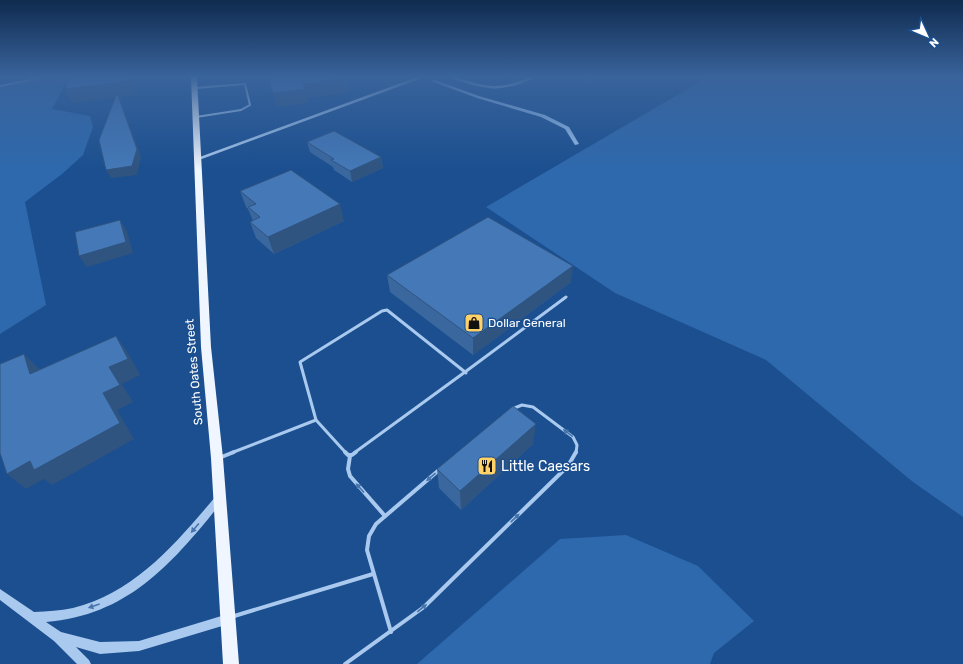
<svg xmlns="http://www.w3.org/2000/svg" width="963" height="664" font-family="Rubik,sans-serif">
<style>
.green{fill:#2e69ad}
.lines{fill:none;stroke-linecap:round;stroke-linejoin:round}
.stream{fill:#9cc4f0;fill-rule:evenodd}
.service-far2{stroke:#a9c9ee;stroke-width:2}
.service-far1{stroke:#a9c9ee;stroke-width:3}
.service{stroke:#a9c9ee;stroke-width:4}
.minor{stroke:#a9c9ee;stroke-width:2.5}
.tertiary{fill:#a9c9ee;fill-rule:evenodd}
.primary{fill:#f0f6ff;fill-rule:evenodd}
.wall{fill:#3a679d}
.shaded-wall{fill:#305480}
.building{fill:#4478b7;stroke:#305480}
.oneway{fill:#4674ac}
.labels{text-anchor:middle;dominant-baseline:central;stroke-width:3;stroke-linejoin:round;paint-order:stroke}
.poi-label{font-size:12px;fill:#fff;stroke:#1b4f8f;text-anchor:start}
.street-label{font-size:12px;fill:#fff;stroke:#1b4f8f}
.near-poi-label{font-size:14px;fill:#fff;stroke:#1b4f8f;text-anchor:start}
</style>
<rect width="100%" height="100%" fill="#1b4f8f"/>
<g class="green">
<path d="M 42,77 L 69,77 L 52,109 L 90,116 L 93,127 L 83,155 L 62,174 L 25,202 L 46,305 L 0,334 L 0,87 Z"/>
<path d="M 708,77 L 963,77 L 963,517 L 913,482 L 766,360 L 615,293 L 486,207 Z"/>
<path d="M 626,535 L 698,566 L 754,621 L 714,653 L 710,664 L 417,664 L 560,539 Z"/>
</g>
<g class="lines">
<g class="stream">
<path d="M 40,77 L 48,77 L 0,87 L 0,85 Z"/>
<path d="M 432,79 L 479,96 L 545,115 L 569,127 L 579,144 L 575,145 L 565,129 L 541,117 L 477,98 L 431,81 L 431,79 Z"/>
</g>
<path class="service-far2" d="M 195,88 L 245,84 L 250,105 L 241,110 L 196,117"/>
<g class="service-far1">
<path d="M 465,372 L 466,373"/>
<path d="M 465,372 L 566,297"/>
<path d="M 512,409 L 522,405 L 533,407 L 573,437 L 577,445 L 576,453"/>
<path d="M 231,453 L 316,420"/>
<path d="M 346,453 L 316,420 L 300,362 L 382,311 L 387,310 L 465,372"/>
<path d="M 354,453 L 465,372"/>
</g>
<g class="service">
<path d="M 345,452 L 348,455 L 352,455 L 356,452"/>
<path d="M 350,456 L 348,469 L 350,476 L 385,516"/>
<path d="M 219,458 L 234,452"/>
<path d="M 231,617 L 373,574"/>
<path d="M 391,632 L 367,550 L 369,536 L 376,524 L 439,470"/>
<path d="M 345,664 L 424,607 L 568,466 L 576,452"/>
</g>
<g class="minor">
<path d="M 451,77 C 485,88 499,93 533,77"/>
<path d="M 198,159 L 421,77"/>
</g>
<path class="tertiary" d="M 219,495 L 222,496 L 224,499 L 222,502 C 173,562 130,615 46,622 L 61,632 L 100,642 L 139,641 L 228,614 L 232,615 L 233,619 L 232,623 L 139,651 L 100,654 L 76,647 L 89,660 L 91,664 L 77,664 L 54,641 L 0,600 L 0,589 L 34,612 C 47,611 60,611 73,608 C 135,593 177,542 216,496 Z"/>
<path class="primary" d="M 191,77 L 197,77 L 211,347 L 223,458 L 239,664 L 223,664 L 211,458 L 201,347 Z"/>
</g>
<g class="wall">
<path d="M 494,77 L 504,77 L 500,79 Z"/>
<path d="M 570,77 L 599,77 L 592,82 Z"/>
<path d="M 307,142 L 381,157 L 383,168 L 352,182 L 334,170 L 333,167 L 310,152 Z"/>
<path d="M 240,191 L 344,221 L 274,254 L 256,238 L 250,222 L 253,221 L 248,209 L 246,207 Z"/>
<path d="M 387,275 L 571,282 L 473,355 L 390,292 Z"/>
<path d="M 533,444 L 461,510 L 439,488 L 437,469 Z"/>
</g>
<g class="shaded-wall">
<path d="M 127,77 L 136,77 L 133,95 L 119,97 L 141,157 L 137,175 L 111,178 L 106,170 L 119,97 L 73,103 L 65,89 Z"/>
<path d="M 593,77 L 599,77 L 592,82 Z"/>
<path d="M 346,78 L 348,92 L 307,98 L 308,103 L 277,107 L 273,93 L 303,84 Z"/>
<path d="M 381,157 L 383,168 L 352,182 L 350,171 Z"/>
<path d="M 340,204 L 344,221 L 274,254 L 268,237 Z"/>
<path d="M 120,220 L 127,231 L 133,253 L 87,267 L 79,256 Z"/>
<path d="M 573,266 L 571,282 L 473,355 L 473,338 Z"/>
<path d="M 116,336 L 128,353 L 140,375 L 122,384 L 133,402 L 117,410 L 134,439 L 52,485 L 44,479 L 26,489 L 7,474 L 103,393 Z"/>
<path d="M 24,354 L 40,370 L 30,374 Z"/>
<path d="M 536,424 L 533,444 L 461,510 L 460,491 Z"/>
</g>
<g class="building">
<path d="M 70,77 L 127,77 L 127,81 L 65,89 Z"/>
<path d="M 268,77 L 345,77 L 346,78 L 303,84 L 305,89 L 273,93 Z"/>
<path d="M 117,93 L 137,149 L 132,166 L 106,170 L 99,140 Z"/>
<path d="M 334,131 L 381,157 L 350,171 L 331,160 L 334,159 L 307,142 Z"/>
<path d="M 291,170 L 340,204 L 268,237 L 250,222 L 260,217 L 248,207 L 256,204 L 240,191 Z"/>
<path d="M 488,217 L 573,266 L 473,338 L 387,275 Z"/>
<path d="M 120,220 L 126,242 L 79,256 L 75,232 Z"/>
<path d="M 116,336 L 128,359 L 109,367 L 120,385 L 103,393 L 120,423 L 34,470 L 30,461 L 7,474 L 0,453 L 0,364 L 24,354 L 30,374 Z"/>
<path d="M 513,406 L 536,424 L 460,491 L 437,469 Z"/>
</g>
<defs><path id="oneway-solid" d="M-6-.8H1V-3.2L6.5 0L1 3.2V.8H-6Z"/></defs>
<g class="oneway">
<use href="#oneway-solid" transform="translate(568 433) rotate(-143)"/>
<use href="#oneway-solid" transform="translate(431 477) rotate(140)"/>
<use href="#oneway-solid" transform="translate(360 488) rotate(-132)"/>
<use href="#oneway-solid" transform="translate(515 518) rotate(-44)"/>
<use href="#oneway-solid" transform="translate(195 528) rotate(130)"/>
<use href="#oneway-solid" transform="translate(94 606) rotate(161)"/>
<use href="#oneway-solid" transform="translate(422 608) rotate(-39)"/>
</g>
<linearGradient id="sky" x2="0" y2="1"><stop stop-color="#0f2b4f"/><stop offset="0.45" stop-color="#39639b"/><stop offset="1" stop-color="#39639b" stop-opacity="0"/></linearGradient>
<rect width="963" height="170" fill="url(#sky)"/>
<defs>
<symbol id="shop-square" viewBox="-11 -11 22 22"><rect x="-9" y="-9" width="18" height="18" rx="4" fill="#ffd166" stroke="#1b4f8f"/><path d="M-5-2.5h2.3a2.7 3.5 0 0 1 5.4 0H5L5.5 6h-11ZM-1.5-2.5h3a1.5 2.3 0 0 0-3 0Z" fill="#111"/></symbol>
<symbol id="restaurant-square" viewBox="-11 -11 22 22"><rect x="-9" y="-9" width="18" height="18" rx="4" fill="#ffd166" stroke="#1b4f8f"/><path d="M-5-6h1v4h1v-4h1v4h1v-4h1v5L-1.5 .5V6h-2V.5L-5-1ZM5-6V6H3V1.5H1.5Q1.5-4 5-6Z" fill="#111"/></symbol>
</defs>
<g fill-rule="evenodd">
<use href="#shop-square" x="463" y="312" width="22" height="22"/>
<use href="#restaurant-square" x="476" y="455" width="22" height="22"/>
</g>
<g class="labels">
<g class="poi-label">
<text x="488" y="323">Dollar General</text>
</g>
<g class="street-label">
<text transform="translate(194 372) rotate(-95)">South Oates Street</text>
</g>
<g class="near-poi-label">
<text x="501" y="466">Little Caesars</text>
</g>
</g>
<g transform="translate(927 36) rotate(134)" stroke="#1b4f8f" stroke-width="3" paint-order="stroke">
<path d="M0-3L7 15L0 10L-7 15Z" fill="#ffffff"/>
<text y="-6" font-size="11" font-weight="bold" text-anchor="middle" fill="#ffffff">N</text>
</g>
</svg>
